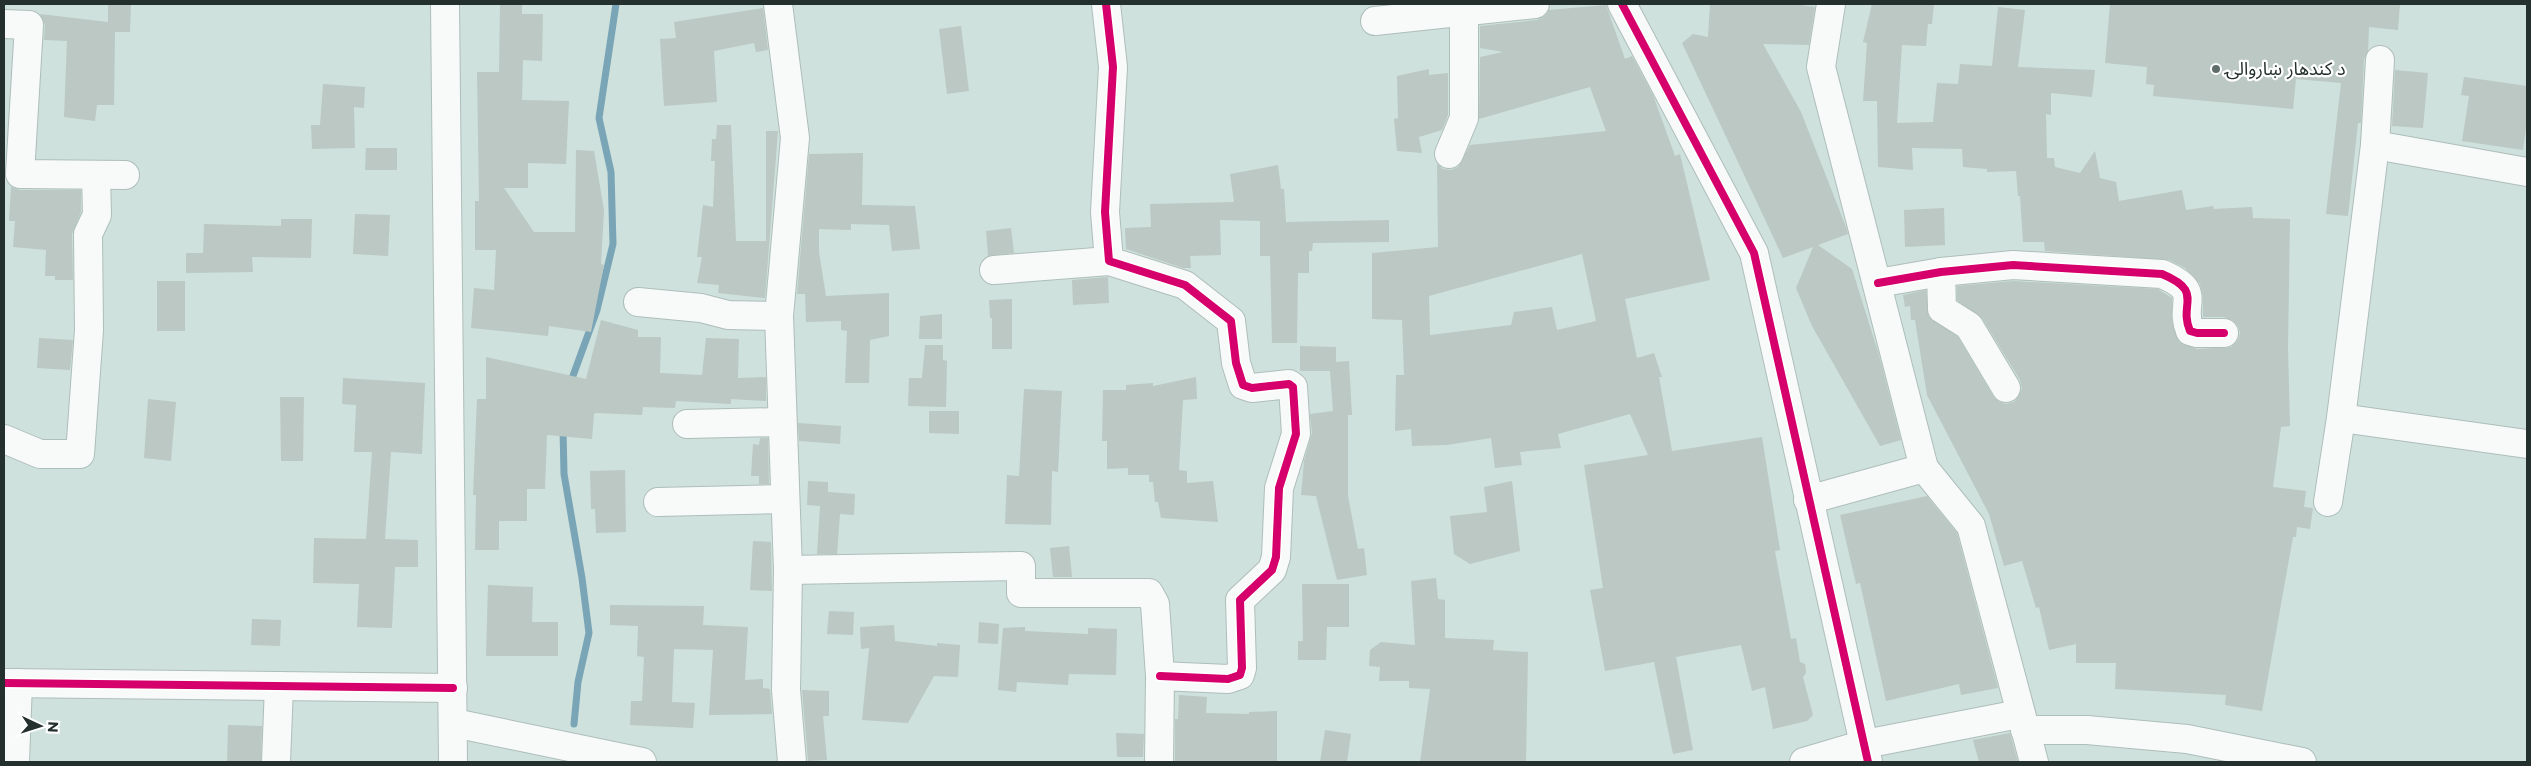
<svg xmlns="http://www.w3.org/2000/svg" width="2531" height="766" font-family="Montserrat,'Noto Sans Arabic',sans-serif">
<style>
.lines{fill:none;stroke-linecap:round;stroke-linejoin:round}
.stream{stroke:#79a5b6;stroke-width:7}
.building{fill:#bbc8c3;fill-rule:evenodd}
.minor-casing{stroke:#aebeba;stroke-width:30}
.major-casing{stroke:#aebeba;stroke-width:30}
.minor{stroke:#f8fafa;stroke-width:28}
.major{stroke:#f8fafa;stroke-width:28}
.cycleway-casing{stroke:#fff;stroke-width:11}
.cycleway{stroke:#d6006c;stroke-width:8}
.poi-dot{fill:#5f6e6b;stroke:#fff;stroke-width:2}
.labels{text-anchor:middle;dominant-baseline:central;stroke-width:4.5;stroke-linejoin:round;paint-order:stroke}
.poi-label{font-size:18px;fill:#23302d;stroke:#fff;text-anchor:start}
</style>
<rect width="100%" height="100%" fill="#cee1dd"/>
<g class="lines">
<g class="stream">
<path d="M 570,384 L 597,310 L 613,244 L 611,172 L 599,118 L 616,4"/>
<path d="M 563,429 L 564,474 L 582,578 L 589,633 L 578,682 L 574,724"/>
</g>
</g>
<g class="building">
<path d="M 108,4 L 131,4 L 130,32 L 115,32 L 114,105 L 97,105 L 95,121 L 64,117 L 67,41 L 44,40 L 45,25 L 40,14 L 108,22 Z"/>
<path d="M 500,4 L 522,4 L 522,14 L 543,14 L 542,61 L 523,60 L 522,100 L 569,101 L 566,164 L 528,163 L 528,188 L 504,188 L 534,232 L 575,232 L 576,150 L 594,151 L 604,210 L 601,264 L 604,265 L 591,332 L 549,326 L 548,336 L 471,328 L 474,288 L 494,290 L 496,250 L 475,250 L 475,201 L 479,201 L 477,72 L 499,72 Z"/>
<path d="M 1710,4 L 1793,4 L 1815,7 L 1809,45 L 1763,44 L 1801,112 L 1846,227 L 1848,234 L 1818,245 L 1852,269 L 1879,355 L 1901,440 L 1880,446 L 1812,326 L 1796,288 L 1813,247 L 1783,258 L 1682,43 L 1693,34 L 1708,37 Z"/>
<path d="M 1872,4 L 1934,4 L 1932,24 L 1928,24 L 1926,46 L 1902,45 L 1897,123 L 1933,122 L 1937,83 L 1958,84 L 1960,64 L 1992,66 L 1998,7 L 2025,10 L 2018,67 L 2095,70 L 2092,97 L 2051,93 L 2051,115 L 2046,114 L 2047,158 L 2054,158 L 2055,167 L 2080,173 L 2095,151 L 2100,178 L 2116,182 L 2119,201 L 2182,190 L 2186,210 L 2213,206 L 2214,209 L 2252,207 L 2253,218 L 2290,219 L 2288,349 L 2290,426 L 2281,427 L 2273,487 L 2306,491 L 2304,507 L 2313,508 L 2310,529 L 2297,527 L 2296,537 L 2293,537 L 2262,711 L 2225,705 L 2226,695 L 2115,689 L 2116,663 L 2076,663 L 2076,644 L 2049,650 L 2039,607 L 2036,608 L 2022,561 L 2004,566 L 1989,514 L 1927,395 L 1915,320 L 1911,320 L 1910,306 L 1905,307 L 1903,295 L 1926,290 L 1929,317 L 1958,337 L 1993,396 L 1998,401 L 2006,404 L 2014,402 L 2019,396 L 2022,388 L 2020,380 L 1982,318 L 1957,300 L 1957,286 L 2013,281 L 2158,289 L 2172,298 L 2172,322 L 2179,342 L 2197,349 L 2231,347 L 2238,340 L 2240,333 L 2238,326 L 2232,320 L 2224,317 L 2203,317 L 2203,296 L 2200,284 L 2185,268 L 2169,260 L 2045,251 L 2044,242 L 2023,242 L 2020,196 L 2018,196 L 2016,171 L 1987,172 L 1987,169 L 1963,167 L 1962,149 L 1912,148 L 1913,170 L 1878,167 L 1877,101 L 1863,101 L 1867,43 L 1863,42 Z"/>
<path d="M 2110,4 L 2400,4 L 2398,30 L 2369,27 L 2368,51 L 2364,59 L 2361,123 L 2358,123 L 2348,216 L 2326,214 L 2341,83 L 2296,79 L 2293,109 L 2153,96 L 2154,85 L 2146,84 L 2147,67 L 2105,63 Z"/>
<path d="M 1606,5 L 1625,59 L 1632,56 L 1653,95 L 1675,156 L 1680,154 L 1710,280 L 1625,299 L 1637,358 L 1654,353 L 1662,377 L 1659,377 L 1672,451 L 1762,437 L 1780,550 L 1775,551 L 1791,639 L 1796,638 L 1800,662 L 1805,664 L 1806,673 L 1803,677 L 1813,715 L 1807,721 L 1773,729 L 1765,687 L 1752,691 L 1741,645 L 1676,657 L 1693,750 L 1673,754 L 1654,662 L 1605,671 L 1590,590 L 1603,588 L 1584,465 L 1648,455 L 1630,414 L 1558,434 L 1561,448 L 1520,452 L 1522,465 L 1495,468 L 1491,438 L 1447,445 L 1412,446 L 1411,429 L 1395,431 L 1396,375 L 1404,375 L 1402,320 L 1372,319 L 1372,253 L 1438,247 L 1437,164 L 1443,169 L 1451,170 L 1458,167 L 1470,145 L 1606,131 L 1590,87 L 1479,119 L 1480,57 L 1503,52 L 1480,48 L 1480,26 L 1537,20 L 1545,16 L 1549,10 ZM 1582,254 L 1596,321 L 1557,330 L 1552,307 L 1514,312 L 1511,325 L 1430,335 L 1429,296 Z"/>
<path d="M 763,8 L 768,50 L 756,52 L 754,43 L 714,51 L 717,102 L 664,106 L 660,39 L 676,38 L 674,22 Z"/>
<path d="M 961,26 L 969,91 L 947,94 L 939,29 Z"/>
<path d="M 1429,69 L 1429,75 L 1448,73 L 1448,115 L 1442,130 L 1419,137 L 1422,153 L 1397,151 L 1394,119 L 1398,118 L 1397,76 Z"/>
<path d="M 2395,70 L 2428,73 L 2423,128 L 2392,126 Z"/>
<path d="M 2464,77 L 2527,86 L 2527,119 L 2523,150 L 2462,141 L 2469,96 L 2461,95 Z"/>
<path d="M 323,84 L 365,87 L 364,108 L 354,107 L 355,148 L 312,149 L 311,125 L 320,125 Z"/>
<path d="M 717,125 L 731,125 L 736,241 L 766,241 L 766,131 L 778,131 L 765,298 L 718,293 L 719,285 L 697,283 L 702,257 L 697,257 L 703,205 L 713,207 L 715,161 L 711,161 L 712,139 L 716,139 Z"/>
<path d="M 366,148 L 397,148 L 397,170 L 365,170 Z"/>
<path d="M 863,153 L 862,205 L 915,206 L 920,249 L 892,251 L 889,225 L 851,224 L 851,230 L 819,229 L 819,252 L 826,296 L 889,293 L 889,336 L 870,340 L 869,383 L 845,383 L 847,331 L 841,330 L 841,321 L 806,322 L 805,294 L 797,294 L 809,154 Z"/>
<path d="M 1278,165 L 1281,189 L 1284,189 L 1286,222 L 1389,220 L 1389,242 L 1313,243 L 1312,251 L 1309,251 L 1309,273 L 1298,273 L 1297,343 L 1272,343 L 1270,256 L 1260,256 L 1260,221 L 1220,220 L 1221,255 L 1190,256 L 1191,268 L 1183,268 L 1126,249 L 1125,228 L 1151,227 L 1150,204 L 1234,202 L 1230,174 Z"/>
<path d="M 11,187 L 20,190 L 81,190 L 81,212 L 72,234 L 73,280 L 55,280 L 55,276 L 45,276 L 46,250 L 13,247 L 15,221 L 9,221 Z"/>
<path d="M 1944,208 L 1945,245 L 1905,247 L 1904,210 Z"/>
<path d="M 355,214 L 390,215 L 388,256 L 353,254 Z"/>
<path d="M 281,219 L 312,219 L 311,258 L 252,257 L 253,272 L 186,273 L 186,253 L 203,253 L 204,224 L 281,226 Z"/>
<path d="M 1011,228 L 1014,253 L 988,256 L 986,231 Z"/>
<path d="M 1108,277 L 1109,303 L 1073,305 L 1072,280 Z"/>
<rect x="157" y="281" width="28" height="50"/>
<path d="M 1012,299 L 1012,349 L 992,349 L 992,318 L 990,318 L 989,300 Z"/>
<path d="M 942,314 L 942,339 L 919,339 L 920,316 Z"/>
<path d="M 601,320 L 638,330 L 638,337 L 661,337 L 660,373 L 702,375 L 706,338 L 739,339 L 738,378 L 766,377 L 766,401 L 731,399 L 731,404 L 676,401 L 675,408 L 643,407 L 642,415 L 596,413 L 594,414 L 592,439 L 547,435 L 545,489 L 527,489 L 527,521 L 499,521 L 499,550 L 475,550 L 476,495 L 473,495 L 477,399 L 486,399 L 486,357 L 586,379 Z"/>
<path d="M 39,338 L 73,340 L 70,370 L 37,368 Z"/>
<path d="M 925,345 L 943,345 L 943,360 L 947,361 L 946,407 L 908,406 L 909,378 L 922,378 Z"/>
<path d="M 1300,346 L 1336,347 L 1336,362 L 1349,361 L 1352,415 L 1348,415 L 1348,496 L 1358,549 L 1364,548 L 1367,575 L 1337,580 L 1316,496 L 1301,495 L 1304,461 L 1312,433 L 1310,414 L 1333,411 L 1330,371 L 1300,371 Z"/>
<path d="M 1196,377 L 1197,399 L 1183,400 L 1179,470 L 1187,471 L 1187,483 L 1213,481 L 1218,522 L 1161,518 L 1158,502 L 1155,502 L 1153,482 L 1149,482 L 1149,475 L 1128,475 L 1128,468 L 1107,469 L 1107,441 L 1102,441 L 1103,390 L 1126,390 L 1126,385 L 1153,383 L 1153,386 Z"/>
<path d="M 343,378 L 425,383 L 422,454 L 391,452 L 385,539 L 418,540 L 418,567 L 395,567 L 392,628 L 357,627 L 359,584 L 313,583 L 314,538 L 366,539 L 372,452 L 354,452 L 356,405 L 342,404 Z"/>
<path d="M 1024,389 L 1062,391 L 1058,472 L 1052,471 L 1051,525 L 1005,524 L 1007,475 L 1019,476 Z"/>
<path d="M 280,397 L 304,397 L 303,461 L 281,461 Z"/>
<path d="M 148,399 L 176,402 L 171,461 L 144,458 Z"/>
<path d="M 929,411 L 959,411 L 959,434 L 929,433 Z"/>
<path d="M 798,423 L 841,426 L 840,444 L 799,441 Z"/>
<path d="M 760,438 L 768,438 L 769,484 L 759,484 L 759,476 L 751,476 L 753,444 L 759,445 Z"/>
<path d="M 625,470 L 626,532 L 596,533 L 595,509 L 591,509 L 590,471 Z"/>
<path d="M 808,481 L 828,482 L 828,492 L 855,494 L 854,515 L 840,514 L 837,554 L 817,554 L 820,506 L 807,505 Z"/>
<path d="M 1512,481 L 1520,551 L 1470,564 L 1454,554 L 1450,516 L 1487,512 L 1484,487 Z"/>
<path d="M 1927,496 L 1957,533 L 1998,688 L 1961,695 L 1959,684 L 1886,701 L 1860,583 L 1856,584 L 1840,515 Z"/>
<path d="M 753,541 L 771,542 L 772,591 L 750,590 Z"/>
<path d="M 1069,546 L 1072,577 L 1053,577 L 1050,548 Z"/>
<path d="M 1436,578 L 1438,599 L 1445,600 L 1445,638 L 1494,640 L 1493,650 L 1528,652 L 1526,762 L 1420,762 L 1430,689 L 1409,688 L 1409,681 L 1379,681 L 1380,667 L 1369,666 L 1370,650 L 1381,642 L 1415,645 L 1411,581 Z"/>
<path d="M 1302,584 L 1349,584 L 1349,627 L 1327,627 L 1326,660 L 1298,660 L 1298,641 L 1303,641 Z"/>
<path d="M 488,585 L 533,587 L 532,622 L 558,622 L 558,656 L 486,656 Z"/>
<path d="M 610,605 L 704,606 L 703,625 L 748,627 L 745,680 L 763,679 L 763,688 L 770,689 L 772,714 L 709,715 L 713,650 L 674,649 L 672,702 L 695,703 L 693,728 L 630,725 L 631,701 L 642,701 L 644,657 L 637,656 L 638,626 L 610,625 Z"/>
<path d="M 829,611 L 854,612 L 853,635 L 827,634 Z"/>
<path d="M 252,619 L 281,620 L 280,646 L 251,645 Z"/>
<path d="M 979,622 L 999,624 L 998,644 L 978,643 Z"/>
<path d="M 894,625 L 895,641 L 937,646 L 937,643 L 960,645 L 958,677 L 934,676 L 908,723 L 862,720 L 869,648 L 861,649 L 860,627 Z"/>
<path d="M 1025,627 L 1025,631 L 1088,634 L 1088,628 L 1117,629 L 1116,675 L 1069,674 L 1068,685 L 1017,682 L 1016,692 L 998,690 L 1003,628 Z"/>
<path d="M 802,690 L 829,691 L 829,716 L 823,716 L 827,760 L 808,761 Z"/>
<path d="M 1179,695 L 1207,697 L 1206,713 L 1249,714 L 1249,712 L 1277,711 L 1277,762 L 1175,762 L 1175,719 L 1178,719 Z"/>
<path d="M 228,725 L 262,726 L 261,762 L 227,762 Z"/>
<path d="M 1325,730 L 1351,734 L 1347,762 L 1320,762 Z"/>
<path d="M 1116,733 L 1144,734 L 1143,757 L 1117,757 Z"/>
<path d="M 2010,733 L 2018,762 L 1979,762 L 1973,740 Z"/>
</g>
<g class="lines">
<defs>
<g id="minor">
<path d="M 778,4 L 795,138 L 779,316 L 788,570 L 786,690 L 792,762"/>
<path d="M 1106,4 L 1113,67 L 1105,212 L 1109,261 L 1185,285 L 1231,321 L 1236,363 L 1243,385 L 1252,388 L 1289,384 L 1293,387 L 1296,434 L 1279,488 L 1276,557 L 1272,570 L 1240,600 L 1242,668 L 1240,675 L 1228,679 L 1160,676"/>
<path d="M 1622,4 L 1754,253 L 1868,762"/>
<path d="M 1831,4 L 1821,67 L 1924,468 L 1971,526 L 2034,762"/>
<path d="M 1375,21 L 1535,4"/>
<path d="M 4,24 L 29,25 L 20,174 L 125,175"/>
<path d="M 2380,60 L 2375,145 L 2527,172"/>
<path d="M 1449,154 L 1464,118 L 1464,12"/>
<path d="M 994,270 L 1109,261"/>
<path d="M 1941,272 L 1942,309 L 1969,326 L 2006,388"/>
<path d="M 1878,283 L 1941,272 L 2013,265 L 2162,274 C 2205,292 2178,303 2190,331 L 2197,333 L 2224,333"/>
<path d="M 638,302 L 701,308 L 728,315 L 779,316"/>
<path d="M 2341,418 L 2527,444"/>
<path d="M 687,424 L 781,422"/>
<path d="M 4,439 L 40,454 L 80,454 L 89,330 L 88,234 L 97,215 L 96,175"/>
<path d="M 1808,500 L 1924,468"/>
<path d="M 658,502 L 785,499"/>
<path d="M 2328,502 L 2341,418 L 2375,145"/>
<path d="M 788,570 L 1021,566 L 1021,593 L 1149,593 L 1155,604 L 1160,676 L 1159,762"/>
<path d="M 4,683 L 453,688"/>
<path d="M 454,723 L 642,762"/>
<path d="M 2025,730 L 2087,730 L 2187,739 L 2302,762"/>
<path d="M 15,762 L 18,683"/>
<path d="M 276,762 L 279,686"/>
<path d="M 1804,762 L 1865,744 L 2019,714"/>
</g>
<path id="major" d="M 445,4 L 453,762"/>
</defs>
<use href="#minor" class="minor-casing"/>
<use href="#major" class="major-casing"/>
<use href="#minor" class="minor"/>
<use href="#major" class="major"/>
<defs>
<g id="cycleway">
<path d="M 1106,4 L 1113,67 L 1105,212 L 1109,261 L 1185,285 L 1231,321 L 1236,363 L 1243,385 L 1252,388 L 1289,384 L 1293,387 L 1296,434 L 1279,488 L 1276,557 L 1272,570 L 1240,600 L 1242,668 L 1240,675 L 1228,679 L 1160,676"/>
<path d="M 1622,4 L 1754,253 L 1868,762"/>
<path d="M 1878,283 L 1941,272 L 2013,265 L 2162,274 C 2205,292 2178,303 2190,331 L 2197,333 L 2224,333"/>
<path d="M 4,683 L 453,688"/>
</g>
</defs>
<use href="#cycleway" class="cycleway-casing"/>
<use href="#cycleway" class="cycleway"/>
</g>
<circle class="poi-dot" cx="2216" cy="69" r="5"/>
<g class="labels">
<g class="poi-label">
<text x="2226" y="69">د کندهار ښاروالۍ</text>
</g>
</g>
<rect width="2531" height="766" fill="none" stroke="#23302d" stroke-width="10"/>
<g transform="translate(40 726) rotate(94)" stroke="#ffffff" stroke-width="4" paint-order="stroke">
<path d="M0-4L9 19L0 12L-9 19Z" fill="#23302d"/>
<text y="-8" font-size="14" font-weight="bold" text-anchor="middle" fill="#23302d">N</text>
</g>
</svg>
